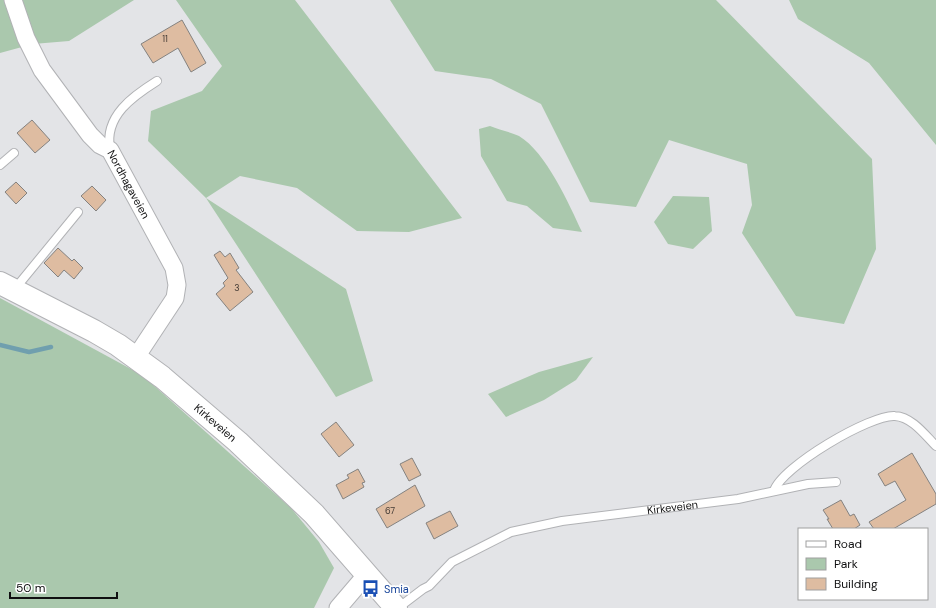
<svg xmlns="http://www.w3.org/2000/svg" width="936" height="608" font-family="'DM Sans',sans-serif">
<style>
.green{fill:#aac8ad}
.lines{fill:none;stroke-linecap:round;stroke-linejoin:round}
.stream{stroke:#709fae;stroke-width:4.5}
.building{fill:#debca1;stroke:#848280}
.lane-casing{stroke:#b1b2b5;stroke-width:10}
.street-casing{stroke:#b1b2b5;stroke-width:19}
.secondary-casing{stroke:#b1b2b5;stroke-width:24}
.lane{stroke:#fff;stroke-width:8}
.street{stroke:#fff;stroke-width:17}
.secondary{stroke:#fff;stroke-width:22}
.labels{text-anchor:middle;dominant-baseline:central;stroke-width:3.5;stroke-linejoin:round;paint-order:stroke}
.number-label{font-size:9px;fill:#443b35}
.street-label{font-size:11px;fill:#101011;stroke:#fff}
.transit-label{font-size:11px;fill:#164399;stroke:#fff;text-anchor:start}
</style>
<rect width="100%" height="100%" fill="#e3e4e7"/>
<g class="green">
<path d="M 0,0 L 134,0 L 69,41 L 33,44 L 0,53 Z"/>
<path d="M 176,0 L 295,0 L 462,218 L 409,232 L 357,231 L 297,188 L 240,176 L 206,198 L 346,289 L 373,381 L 336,397 L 206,198 L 148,141 L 151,111 L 202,91 L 222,66 Z"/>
<path d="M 390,0 L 716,0 L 872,159 L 876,249 L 844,324 L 796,316 L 742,233 L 752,205 L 747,164 L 669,140 L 636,207 L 590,202 L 541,104 L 491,79 L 435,71 Z"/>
<path d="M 789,0 L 936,0 L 936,145 L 869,63 L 798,19 Z"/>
<path d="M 490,126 C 499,130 511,132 519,136 C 546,152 569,204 582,232 L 553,228 L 527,206 L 507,201 L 481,156 L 479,129 Z"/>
<path d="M 673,196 L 709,197 L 712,231 L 693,249 L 668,244 L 654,222 Z"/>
<path d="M 0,298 L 142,375 L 291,508 L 319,542 L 334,568 L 314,608 L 0,608 Z"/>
<path d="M 593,357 L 576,380 L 544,400 L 506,417 L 488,394 L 539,372 Z"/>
</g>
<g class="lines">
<path class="stream" d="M 0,345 L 29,352 L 51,347"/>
</g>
<g class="building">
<path d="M 182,20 L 206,63 L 191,72 L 178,48 L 153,63 L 141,44 Z"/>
<path d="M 32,120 L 50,140 L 35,153 L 17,133 Z"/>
<path d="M 16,182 L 27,193 L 16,204 L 5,192 Z"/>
<path d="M 92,186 L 106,200 L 96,211 L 81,196 Z"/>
<path d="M 58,248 L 72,261 L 74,259 L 83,268 L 74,279 L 64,270 L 58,277 L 44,263 Z"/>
<path d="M 220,251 L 225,257 L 230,253 L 239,268 L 236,270 L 253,292 L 230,311 L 216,294 L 225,286 L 223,283 L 228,278 L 214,255 Z"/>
<path d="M 336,422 L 354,445 L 339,457 L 321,434 Z"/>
<path d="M 912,453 L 936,494 L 936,504 L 893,529 L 874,529 L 869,522 L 906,500 L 895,481 L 885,486 L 878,474 Z"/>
<path d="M 412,458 L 421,475 L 409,481 L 400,464 Z"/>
<path d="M 358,469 L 365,482 L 362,483 L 364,487 L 343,499 L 336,485 L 349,478 L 347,475 Z"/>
<path d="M 415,485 L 425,506 L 387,528 L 376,509 Z"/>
<path d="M 841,500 L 850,516 L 854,514 L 860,525 L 854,529 L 833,529 L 827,519 L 829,519 L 823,510 Z"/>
<path d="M 450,511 L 458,526 L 434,539 L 426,523 Z"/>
</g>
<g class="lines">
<defs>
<g id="lane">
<path d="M 110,149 C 104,116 133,96 157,81"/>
<path d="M 0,165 L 14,153"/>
<path d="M 14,290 L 78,212"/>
<path d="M 774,491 C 781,467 871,414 895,416 C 912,417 925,435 936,446"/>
<path id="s1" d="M 398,608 L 423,589 L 429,586 L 452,562 L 511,532 L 562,521 L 738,499 L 808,484 L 836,482"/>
</g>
<g id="street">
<path id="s2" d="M 13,0 L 26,38 L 42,70 L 90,135 L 100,145 L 110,150 L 174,268 L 177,285 L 175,298 L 136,357"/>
<path d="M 338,608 L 367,574"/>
</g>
<g id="secondary">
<path id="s3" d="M 0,283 L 94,331 L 118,345 L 162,377 L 238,442 L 314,514 L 396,608"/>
</g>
</defs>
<use href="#lane" class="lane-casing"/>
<use href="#street" class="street-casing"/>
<use href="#secondary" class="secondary-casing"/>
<use href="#lane" class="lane"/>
<use href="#street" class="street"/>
<use href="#secondary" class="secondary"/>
</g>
<defs>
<symbol id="bus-bare" viewBox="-9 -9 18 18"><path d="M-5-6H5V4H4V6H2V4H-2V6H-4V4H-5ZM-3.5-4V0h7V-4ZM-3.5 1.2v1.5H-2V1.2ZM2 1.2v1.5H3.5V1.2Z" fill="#1a4fb4" stroke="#fff" stroke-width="2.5" paint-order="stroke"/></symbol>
</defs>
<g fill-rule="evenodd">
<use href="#bus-bare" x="358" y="576" width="25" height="25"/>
</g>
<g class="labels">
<g class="number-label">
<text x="165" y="39">11</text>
<text x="237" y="288">3</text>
<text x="390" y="511">67</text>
</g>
<g class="street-label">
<text stroke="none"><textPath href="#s2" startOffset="221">Nordhagaveien</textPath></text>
<text stroke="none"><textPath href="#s3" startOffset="258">Kirkeveien</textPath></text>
<text stroke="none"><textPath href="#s1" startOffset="301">Kirkeveien</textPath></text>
</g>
<g class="transit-label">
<text x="384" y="589">Smia</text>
</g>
</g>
<rect x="798" y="528" width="130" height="72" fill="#ffffff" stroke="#9f9fa0"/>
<rect x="806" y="541" width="20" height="6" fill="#ffffff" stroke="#9f9fa0"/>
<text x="834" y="548" font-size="12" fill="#101011">Road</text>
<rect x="806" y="558" width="20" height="12" fill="#aac8ad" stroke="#9f9fa0"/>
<text x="834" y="568" font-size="12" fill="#101011">Park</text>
<rect x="806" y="578" width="20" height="12" fill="#debca1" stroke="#9f9fa0"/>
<text x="834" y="588" font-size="12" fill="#101011">Building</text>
<path d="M10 592v6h107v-6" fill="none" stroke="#101011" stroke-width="2"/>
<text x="16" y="592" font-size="12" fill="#101011" stroke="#ffffff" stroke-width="3" paint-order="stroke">50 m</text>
</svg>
